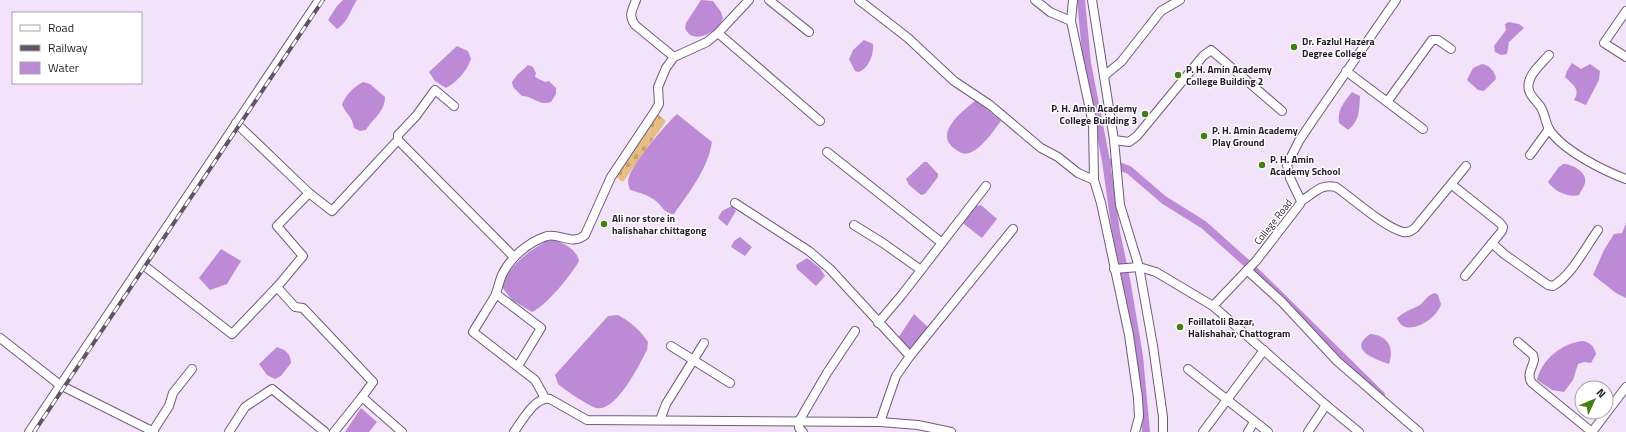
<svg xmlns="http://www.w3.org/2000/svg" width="1626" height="432" font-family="'Titillium Web',sans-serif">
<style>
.cemetery{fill:url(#cemetery-stones)}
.water{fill:#bd8bd5}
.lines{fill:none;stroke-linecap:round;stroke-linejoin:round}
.canal{stroke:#bd8bd5;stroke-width:8}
.street-casing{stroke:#715b7c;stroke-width:10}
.street{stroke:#fff;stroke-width:8}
.rail-casing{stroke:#5f5565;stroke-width:4}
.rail{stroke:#fff;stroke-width:2.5;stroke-dasharray:8;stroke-linecap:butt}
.poi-dot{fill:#457d13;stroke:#fff;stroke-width:1.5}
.labels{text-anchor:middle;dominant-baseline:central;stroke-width:3;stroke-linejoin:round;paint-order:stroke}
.poi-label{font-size:10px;font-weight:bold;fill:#261d2b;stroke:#fff;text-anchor:start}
.street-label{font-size:10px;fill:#261d2b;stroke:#fff}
</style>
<defs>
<pattern id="cemetery-stones" width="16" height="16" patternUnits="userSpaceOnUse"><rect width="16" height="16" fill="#e7bd85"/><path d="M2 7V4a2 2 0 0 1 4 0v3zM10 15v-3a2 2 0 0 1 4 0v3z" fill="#c6a273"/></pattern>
</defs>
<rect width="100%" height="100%" fill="#f2e3fa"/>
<path class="cemetery" d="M 656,113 L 666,121 L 623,182 L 613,175 Z"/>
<g class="water">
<path d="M 343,0 L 357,0 C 349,12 349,21 337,29 L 328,20 L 337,6 Z"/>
<path d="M 701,0 L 713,1 L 721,12 L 723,18 C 719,31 693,47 685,28 L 686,23 Z"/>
<path d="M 1509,22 L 1519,24 L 1524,28 L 1509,42 L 1507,54 L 1501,55 L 1495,52 L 1494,46 L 1506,30 L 1505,24 Z"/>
<path d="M 864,40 L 873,44 C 874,54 869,68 859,72 L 855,71 L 849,59 L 853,50 Z"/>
<path d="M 457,46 L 468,51 L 471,59 C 467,71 457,82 446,88 L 435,81 L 429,72 Z"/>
<path d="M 1572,63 L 1581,69 L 1590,64 L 1600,71 L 1599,80 L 1586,105 L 1574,100 C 1581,89 1573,85 1565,77 L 1567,71 Z"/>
<path d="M 1482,64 C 1489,65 1495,71 1496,79 L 1484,91 L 1478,90 L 1467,80 L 1473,68 Z"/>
<path d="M 528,65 L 533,67 L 536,73 L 535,77 L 545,82 L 549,81 L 556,88 L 556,94 L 551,102 C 537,106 534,96 522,96 L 513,87 L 512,82 L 517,75 Z"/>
<path d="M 363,82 L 370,84 L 385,97 C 385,112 373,118 366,130 L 360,131 L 354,128 C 352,116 347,115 342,105 C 345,95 354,87 363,82 Z"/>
<path d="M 1352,92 L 1360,96 C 1359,110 1360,121 1348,130 L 1339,123 C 1337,110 1344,102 1352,92 Z"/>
<path d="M 976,100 L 1001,121 C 993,131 982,149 969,153 C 964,155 959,152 955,149 C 933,133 963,111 976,100 Z"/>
<path d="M 677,114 L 712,142 C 708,169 689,192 674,214 C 665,214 663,207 657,202 C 651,196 638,192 630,190 C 629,186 627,182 629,177 C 633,163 665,125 677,114 Z"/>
<path d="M 924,162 L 927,162 L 938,174 L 938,177 L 925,194 L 921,195 L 909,185 L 906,179 Z"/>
<path d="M 1563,164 C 1572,164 1588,172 1585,183 C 1584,187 1581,191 1579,195 C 1568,198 1554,191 1548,182 L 1558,168 Z"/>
<path d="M 974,204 L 977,206 L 981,205 L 997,219 L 982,238 L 960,221 Z"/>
<path d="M 732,206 L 736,211 L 727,226 L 718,218 L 722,211 Z"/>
<path d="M 1626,223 L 1626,298 L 1616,293 L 1593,275 L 1604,250 L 1614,234 L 1622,233 Z"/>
<path d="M 740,237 L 752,247 L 745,256 L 731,247 L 734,241 Z"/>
<path d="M 551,239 C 563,243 576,248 579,261 C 571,275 547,305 532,312 L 512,300 L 501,286 C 510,265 530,249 551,239 Z"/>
<path d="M 221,249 L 241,261 L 227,284 L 210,290 L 199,278 Z"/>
<path d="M 807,258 L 820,268 L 825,276 L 816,286 L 797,269 L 796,265 Z"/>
<path d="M 1435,293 L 1438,295 L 1441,304 C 1438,319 1404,340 1397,318 C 1404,312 1412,309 1420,305 C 1425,301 1428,294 1435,293 Z"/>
<path d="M 914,314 L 930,329 L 910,351 L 898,338 Z"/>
<path d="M 618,315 C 631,322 640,330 648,342 L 647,350 C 640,364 616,412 597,408 C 590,407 565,390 558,384 L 555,375 L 608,316 Z"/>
<path d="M 1370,334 C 1387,335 1395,347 1389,364 C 1375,359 1347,350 1370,334 Z"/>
<path d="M 1583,341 C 1591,343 1594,346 1596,354 L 1591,363 L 1584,362 L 1578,364 L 1573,380 L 1564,392 L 1552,390 L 1537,380 C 1542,359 1562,343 1583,341 Z"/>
<path d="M 277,347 C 286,350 290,353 291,363 L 281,376 L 275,379 L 267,375 L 259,364 Z"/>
<path d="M 361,408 L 377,422 L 369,432 L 345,432 Z"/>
</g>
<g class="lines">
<g class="canal">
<path d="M 1081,0 L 1087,63 L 1106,161 L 1116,232 L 1126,279 L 1139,356 L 1146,432"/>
<path d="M 1111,163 L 1129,170 L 1164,200 L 1204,225 L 1252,268 L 1381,395"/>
</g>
<defs>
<g id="street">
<path d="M 636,0 C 632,11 628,15 635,25 L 674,57"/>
<path d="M 769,0 L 809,32"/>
<path d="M 859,0 L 908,38 L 954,81 L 990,105 L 1041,148 L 1058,157 L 1078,173 L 1094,180"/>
<path d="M 1035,0 L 1050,12 L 1071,21"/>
<path d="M 1073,0 L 1071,21 L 1093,124 L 1094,180 L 1101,203 L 1129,335 L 1138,398 L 1139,417 L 1135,432"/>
<path d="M 1092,0 L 1114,140 L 1120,205 L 1139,267 L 1153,346 L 1163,417 L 1163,432"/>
<path d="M 1626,11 L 1604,43 L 1626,57"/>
<path d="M 718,33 L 820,121"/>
<path d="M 1549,55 C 1542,63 1531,72 1529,82 C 1526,93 1535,99 1540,106 C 1545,113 1545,122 1549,129 C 1562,150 1604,171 1626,179"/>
<path d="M 1346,71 L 1423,129"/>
<path d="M 1104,76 L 1121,62 L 1161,11 L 1180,0"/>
<path d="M 1387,102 L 1432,40 L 1438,40 L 1451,49"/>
<path d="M 236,123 L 309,193 L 332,211 L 398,140 L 514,257"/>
<path d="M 398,140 L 398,135 L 416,116 L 435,90 L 454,106"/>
<path d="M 1114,140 L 1129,142 L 1137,136 L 1203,56 L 1211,50 L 1282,111"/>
<path d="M 827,152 L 942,243"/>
<path d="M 1530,155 L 1549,129"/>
<path d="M 1451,184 L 1500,223 L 1503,227 L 1502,231 L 1465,276"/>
<path d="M 309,193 L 277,226 L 303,256 L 277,287 L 295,307 L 303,308 L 373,382 L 362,397"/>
<path d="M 1301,201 C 1314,194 1320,183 1336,187 C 1353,199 1384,227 1403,232 C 1408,233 1411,231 1415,228 L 1466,166"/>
<path d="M 735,203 L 809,251 L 830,269 L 910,356"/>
<path d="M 854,225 L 883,243 L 921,270"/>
<path d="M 1492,243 L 1504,254 L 1548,285 L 1553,286 C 1572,275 1585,248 1598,230"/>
<path d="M 142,264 L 232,334 L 277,287"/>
<path d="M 1114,269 L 1139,267 L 1156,272 L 1213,306 L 1326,405 L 1359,432"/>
<path d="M 1247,270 L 1282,302 L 1337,361 L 1419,432"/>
<path d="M 496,294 L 541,328 L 518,366"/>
<path d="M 1213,306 L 1256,261 L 1300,204 L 1301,201 L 1290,178 L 1287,165 L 1299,141 L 1313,120 L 1396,0"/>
<path d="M 878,323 L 901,296 L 986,186"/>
<path d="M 0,338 L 60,385 L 154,432"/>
<path d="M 1518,342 L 1533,355 L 1534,360 C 1532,369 1526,375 1532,383 L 1592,432"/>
<path d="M 671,346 L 730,383"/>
<path d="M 1188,369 L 1268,432"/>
<path d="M 545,398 L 535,380 L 473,332 C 480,320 488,308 495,296 C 498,289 499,282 502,275 C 510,258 528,242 547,236 C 560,233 572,246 585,235 L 611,177 L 655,111 L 659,104 L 658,87 L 666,68 L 674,57 L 707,42 L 718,33 L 749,0"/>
<path d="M 660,420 L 666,404 L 704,343"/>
<path d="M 880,422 L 896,376 L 910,356 L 1013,229"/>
<path d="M 153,431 L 169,406 L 173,393 L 192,369"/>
<path d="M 29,432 L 319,0"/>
<path d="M 229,432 L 245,407 L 272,389 L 325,432"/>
<path d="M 334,432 L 362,397 L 402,432"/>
<path d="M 514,432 C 522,421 535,396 550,399 L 587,420 L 880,422 L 918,425 L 951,432"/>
<path d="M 803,432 L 799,428 L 799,421 L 827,373 L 855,331"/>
<path d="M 1203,432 L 1264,350"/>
<path d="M 1248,432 L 1254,422"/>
<path d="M 1308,432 L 1326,405"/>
<path d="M 1592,432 L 1626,387"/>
</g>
</defs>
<use href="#street" class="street-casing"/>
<use href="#street" class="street"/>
<defs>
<path id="rail" d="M 34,432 L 323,0"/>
</defs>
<use href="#rail" class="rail-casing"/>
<use href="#rail" class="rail"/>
</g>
<g class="poi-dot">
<circle cx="1294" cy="47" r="4"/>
<circle cx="1178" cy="75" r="4"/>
<circle cx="1145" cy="114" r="4"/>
<circle cx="1204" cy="136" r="4"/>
<circle cx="1262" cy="165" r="4"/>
<circle cx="604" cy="224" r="4"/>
<circle cx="1180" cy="327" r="4"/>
</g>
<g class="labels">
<g class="poi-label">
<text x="1302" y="41">Dr. Fazlul Hazera<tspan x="1302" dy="12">Degree College</tspan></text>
<text x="1186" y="69">P. H. Amin Academy<tspan x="1186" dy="12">College Building 2</tspan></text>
<text x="1137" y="108" text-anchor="end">P. H. Amin Academy<tspan x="1137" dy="12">College Building 3</tspan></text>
<text x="1212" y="130">P. H. Amin Academy<tspan x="1212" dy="12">Play Ground</tspan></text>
<text x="1270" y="159">P. H. Amin<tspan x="1270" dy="12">Academy School</tspan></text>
<text x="612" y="218">Ali nor store in<tspan x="612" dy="12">halishahar chittagong</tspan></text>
<text x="1188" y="321">Foillatoli Bazar,<tspan x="1188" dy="12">Halishahar, Chattogram</tspan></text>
</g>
<g class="street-label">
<text transform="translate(1273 222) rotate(-52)">College Road</text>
</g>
</g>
<rect x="12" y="12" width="130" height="72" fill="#ffffff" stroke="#a8a5aa"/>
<rect x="20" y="25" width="20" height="6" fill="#ffffff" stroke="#a8a5aa"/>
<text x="48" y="32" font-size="12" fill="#261d2b">Road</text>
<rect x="20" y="45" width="20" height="6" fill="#5f5565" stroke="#a8a5aa"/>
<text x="48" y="52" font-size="12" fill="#261d2b">Railway</text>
<rect x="20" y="62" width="20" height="12" fill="#bd8bd5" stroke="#a8a5aa"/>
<text x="48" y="72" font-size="12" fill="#261d2b">Water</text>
<g transform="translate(1594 400) rotate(46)"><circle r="19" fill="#ffffff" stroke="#a8a5aa"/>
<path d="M0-3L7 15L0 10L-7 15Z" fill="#457d13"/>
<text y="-6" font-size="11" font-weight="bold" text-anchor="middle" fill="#261d2b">N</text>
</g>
</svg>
